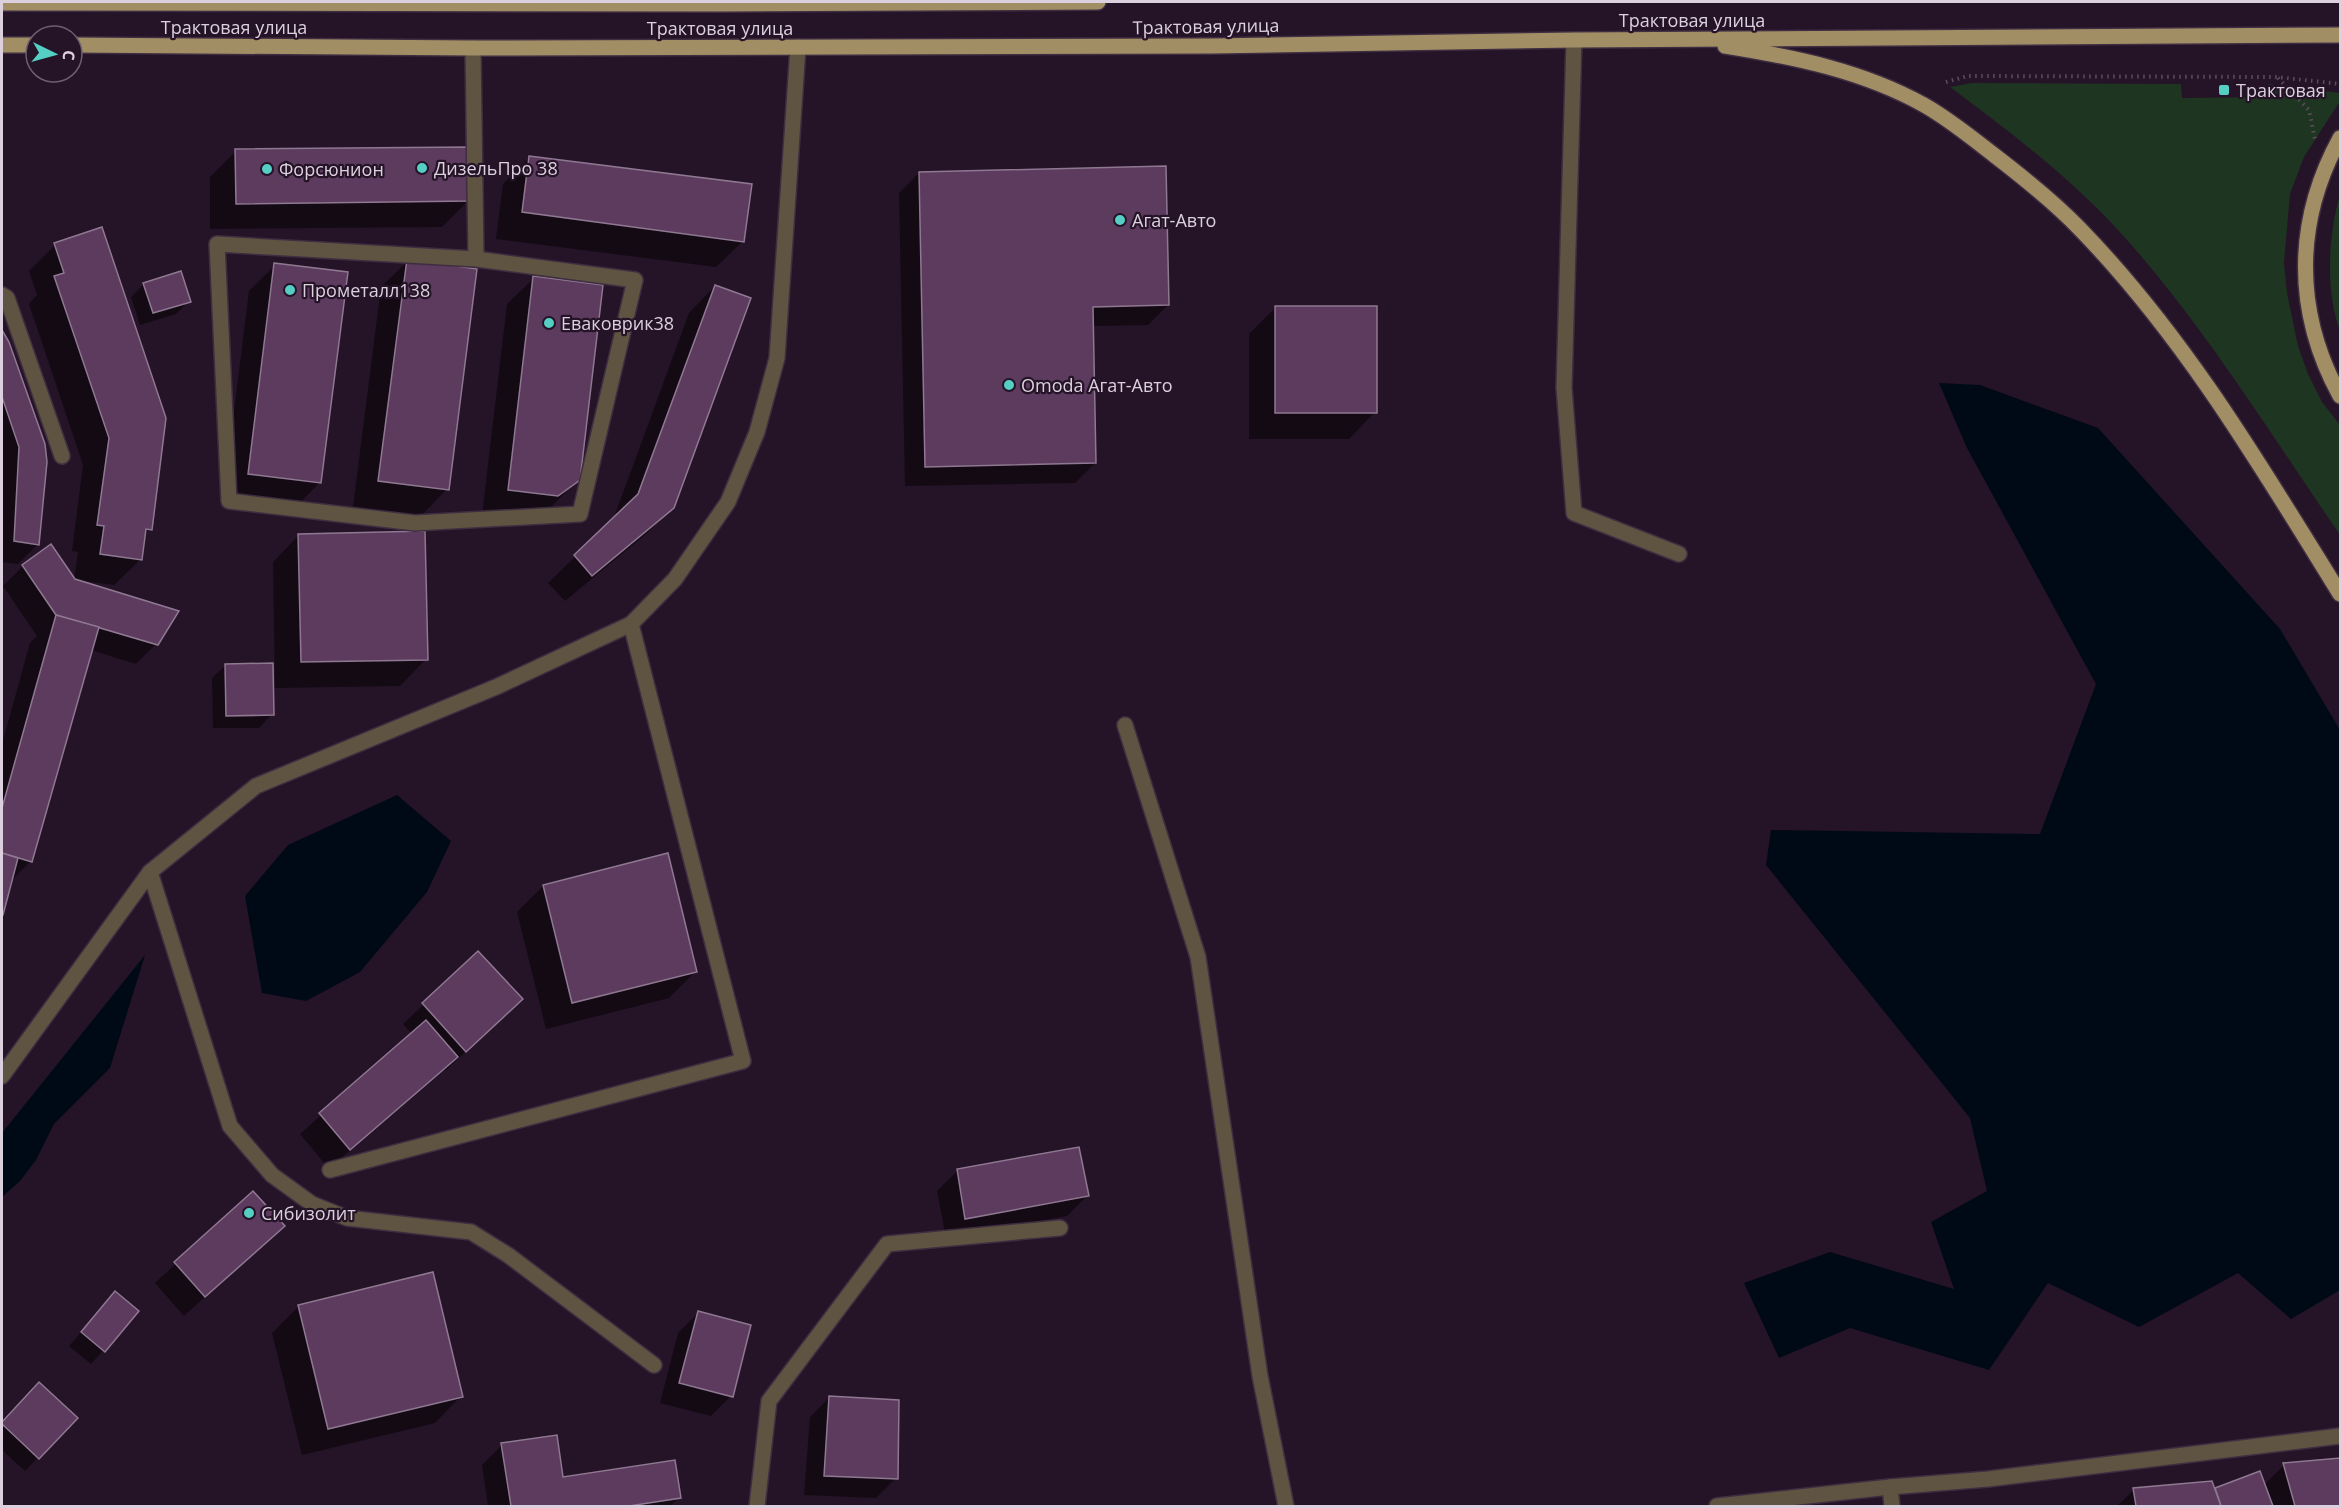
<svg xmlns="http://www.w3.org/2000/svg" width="2342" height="1508" font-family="'Open Sans',sans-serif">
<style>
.green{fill:#1e3522}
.water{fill:#000a17}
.shadow{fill:#0007}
.building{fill:#5c3b5f;stroke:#8f7891;stroke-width:1.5}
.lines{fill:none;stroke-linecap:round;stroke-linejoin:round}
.minor-casing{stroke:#3f2d41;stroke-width:18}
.major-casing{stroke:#3f2d41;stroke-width:18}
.path{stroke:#5d4c5f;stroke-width:4;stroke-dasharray:1.5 4.5;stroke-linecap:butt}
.minor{stroke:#5e5441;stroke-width:15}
.major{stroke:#a18e65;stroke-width:15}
.poi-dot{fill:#55cec4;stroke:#251327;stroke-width:2}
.labels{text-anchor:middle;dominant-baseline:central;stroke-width:4.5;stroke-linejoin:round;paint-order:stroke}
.street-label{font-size:18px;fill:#dcd0de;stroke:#251327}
.poi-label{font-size:18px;fill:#dcd0de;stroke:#251327;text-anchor:start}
</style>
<rect width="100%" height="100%" fill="#251327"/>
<g class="green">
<path d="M 1972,83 L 2181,84 L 2182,98 L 2268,97 L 2268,84 L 2340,93 L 2340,101 L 2304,157 L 2290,194 L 2284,263 L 2287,293 L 2298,346 L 2308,374 L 2322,402 L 2340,425 L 2340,535 C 2272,436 2208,332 2128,241 C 2076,182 2013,134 1950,87 Z"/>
<path d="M 2340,195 L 2340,331 C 2325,291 2328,235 2340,195 Z"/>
</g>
<g class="water">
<path d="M 1939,383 L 1980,385 L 2098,428 L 2280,629 L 2340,730 L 2340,1290 L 2291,1319 L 2238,1273 L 2139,1327 L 2048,1283 L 1989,1370 L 1850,1328 L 1779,1358 L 1744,1283 L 1830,1252 L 1954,1289 L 1931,1222 L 1987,1191 L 1970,1118 L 1766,865 L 1771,830 L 2040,834 L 2096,684 L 1967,448 Z"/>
<path d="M 397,795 L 451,841 L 427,892 L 360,972 L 306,1001 L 262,993 L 245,896 L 288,845 Z"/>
<path d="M 145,955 L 110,1068 L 54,1124 L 36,1160 L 20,1181 L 2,1197 L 2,1133 Z"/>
</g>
<g class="shadow">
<path d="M 236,151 L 468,201 L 442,227 L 210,229 L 210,177 Z"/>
<path d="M 530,157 L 743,241 L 716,267 L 496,239 L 503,184 Z"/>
<path d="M 919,173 L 1168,305 L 1148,325 L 1092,326 L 1095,463 L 1075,483 L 905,486 L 899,193 Z"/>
<path d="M 55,245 L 150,529 L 143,536 L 141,559 L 114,585 L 83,581 L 156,644 L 136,664 L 91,650 L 31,861 L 11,881 L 2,915 L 2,744 L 30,643 L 37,636 L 3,586 L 23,566 L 74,580 L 78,552 L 72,551 L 83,465 L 29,304 L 37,295 L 29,271 Z"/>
<path d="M 408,261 L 447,489 L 421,516 L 353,507 L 381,287 Z"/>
<path d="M 275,265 L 320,482 L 294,509 L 223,500 L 249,291 Z"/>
<path d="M 534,278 L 579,479 L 552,506 L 530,522 L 482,516 L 507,304 Z"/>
<path d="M 144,284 L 189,301 L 176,314 L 140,325 L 131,297 Z"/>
<path d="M 715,286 L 673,507 L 646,534 L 565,601 L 548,583 L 613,520 L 689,313 Z"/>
<path d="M 1276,307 L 1375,412 L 1349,439 L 1249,439 L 1249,334 Z"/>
<path d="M 2,333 L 7,343 L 38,544 L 18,564 L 2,562 Z"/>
<path d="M 299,535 L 426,659 L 400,686 L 275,688 L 273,562 Z"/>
<path d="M 226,665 L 272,714 L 259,728 L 213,728 L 212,678 Z"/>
<path d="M 543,886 L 696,971 L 669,998 L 546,1029 L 517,912 Z"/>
<path d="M 478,953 L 501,1019 L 445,1071 L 443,1069 L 329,1169 L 300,1134 L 412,1034 L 403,1024 Z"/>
<path d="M 957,1171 L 1087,1196 L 1067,1216 L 946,1238 L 937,1191 Z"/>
<path d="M 253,1193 L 283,1226 L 184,1316 L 155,1283 Z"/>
<path d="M 115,1293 L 137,1312 L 91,1364 L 69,1346 Z"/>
<path d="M 299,1306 L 461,1396 L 435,1423 L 302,1455 L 272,1333 Z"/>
<path d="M 698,1313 L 731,1396 L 711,1416 L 660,1403 L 678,1333 Z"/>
<path d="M 26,1397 L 76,1418 L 25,1471 L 2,1450 L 2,1423 Z"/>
<path d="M 830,1397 L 896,1478 L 876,1498 L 804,1495 L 810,1417 Z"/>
<path d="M 502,1445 L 562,1479 L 679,1498 L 670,1506 L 488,1506 L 482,1465 Z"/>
<path d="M 2340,1459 L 2340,1506 L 2117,1506 L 2134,1490 L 2214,1491 L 2259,1473 L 2263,1486 L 2284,1465 Z"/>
</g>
<g class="building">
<path d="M 470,147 L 470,201 L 236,204 L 235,149 Z"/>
<path d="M 529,156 L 752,184 L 744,242 L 522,212 Z"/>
<path d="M 1166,166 L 1169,305 L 1093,307 L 1096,463 L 925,467 L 919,172 Z"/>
<path d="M 102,227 L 166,418 L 152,530 L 146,529 L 142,560 L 100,554 L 104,526 L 97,525 L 109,438 L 54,276 L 64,273 L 54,243 Z"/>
<path d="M 407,259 L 477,269 L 449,490 L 378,481 Z"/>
<path d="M 274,263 L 348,272 L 321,483 L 248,474 Z"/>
<path d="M 181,271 L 191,302 L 153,313 L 143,283 Z"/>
<path d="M 533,276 L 603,285 L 580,480 L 558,496 L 508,490 Z"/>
<path d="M 715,285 L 751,298 L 674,508 L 592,576 L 574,555 L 638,494 Z"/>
<rect x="1275" y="306" width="102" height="107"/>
<path d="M 2,330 L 9,342 L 45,444 L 47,462 L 39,545 L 14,541 L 19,447 L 2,397 Z"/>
<path d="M 425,531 L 428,660 L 301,662 L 298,534 Z"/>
<path d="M 51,544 L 75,579 L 179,611 L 158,645 L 56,615 L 22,565 Z"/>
<path d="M 56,615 L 99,627 L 32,862 L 2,853 L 2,808 Z"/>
<path d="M 273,663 L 274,715 L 226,716 L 225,664 Z"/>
<path d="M 2,853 L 18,858 L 3,915 L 2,915 Z"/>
<path d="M 668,853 L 697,972 L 572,1003 L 543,885 Z"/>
<path d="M 478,951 L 523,999 L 466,1052 L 422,1003 Z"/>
<path d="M 426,1020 L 458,1057 L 350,1150 L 319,1113 Z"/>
<path d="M 1079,1147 L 1089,1196 L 965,1219 L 957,1169 Z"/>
<path d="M 253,1191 L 285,1226 L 205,1297 L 174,1262 Z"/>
<path d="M 433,1272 L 463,1397 L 328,1429 L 298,1305 Z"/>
<path d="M 115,1291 L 139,1311 L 105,1352 L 81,1332 Z"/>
<path d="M 698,1311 L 751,1325 L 733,1397 L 679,1383 Z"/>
<path d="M 39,1382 L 78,1418 L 39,1459 L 2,1424 L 2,1422 Z"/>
<path d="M 829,1396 L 899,1400 L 898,1479 L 824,1476 Z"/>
<path d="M 557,1435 L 563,1477 L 675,1460 L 681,1498 L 629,1506 L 511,1506 L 501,1443 Z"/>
<path d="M 2340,1458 L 2340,1506 L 2295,1506 L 2283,1463 Z"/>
<path d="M 2260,1471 L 2273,1506 L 2221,1506 L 2215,1488 Z"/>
<path d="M 2212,1481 L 2221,1506 L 2136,1506 L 2133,1488 Z"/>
</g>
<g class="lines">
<defs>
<g id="minor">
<path d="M 1574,40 L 1564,388 L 1574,513 L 1679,554"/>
<path d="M 473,48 L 476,259 L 635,280 L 580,514 L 415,523 L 229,501 L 217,244 L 476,259"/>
<path d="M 2,295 L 7,298 L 62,456"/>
<path d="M 1125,725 L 1198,957 L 1260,1376 L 1286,1506"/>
<path d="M 150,872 L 230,1126 L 272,1175 L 312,1204 L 347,1218 L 471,1232 L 508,1255 L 654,1365"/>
<path d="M 2,1076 L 150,872 L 256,786 L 496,687 L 631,624 L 675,579 L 728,502 L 757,432 L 777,358 L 798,47"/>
<path d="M 330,1170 L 743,1061 L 631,624"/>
<path d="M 1890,1487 L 1892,1506"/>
<path d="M 757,1506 L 769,1401 L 887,1244 L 1060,1228"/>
<path d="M 1717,1506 L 1890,1487 L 1988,1479 L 2340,1436"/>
</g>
<g id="major">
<path d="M 2,3 L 723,4 L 1098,2"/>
<path d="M 2,45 L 36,45"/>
<path d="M 72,45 L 473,48 L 1212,46 L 1574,40 L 2340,35"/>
<path d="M 1725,46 C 1794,57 1863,71 1924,105 C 1949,119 1972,138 1994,155 C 2024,178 2054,202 2080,229 C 2185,337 2262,468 2340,594"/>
<path d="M 2340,138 C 2294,222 2294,312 2340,396"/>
</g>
</defs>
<use href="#minor" class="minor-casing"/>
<use href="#major" class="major-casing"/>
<g class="path">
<path d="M 2278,78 L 2309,110 L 2315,139"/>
<path d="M 1946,82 L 1968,76 L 2277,77 L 2340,84"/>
</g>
<use href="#minor" class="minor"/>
<use href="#major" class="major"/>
</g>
<g class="poi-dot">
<rect x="2218" y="84" width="12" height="12" rx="3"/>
<circle cx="422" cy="168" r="6"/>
<circle cx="267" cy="169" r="6"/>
<circle cx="1120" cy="220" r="6"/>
<circle cx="290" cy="290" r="6"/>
<circle cx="549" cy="323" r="6"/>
<circle cx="1009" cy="385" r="6"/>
<circle cx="249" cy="1213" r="6"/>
</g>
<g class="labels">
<g class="street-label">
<text x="1692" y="20">Трактовая улица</text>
<text transform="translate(1206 26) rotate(-1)">Трактовая улица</text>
<text x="234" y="27">Трактовая улица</text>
<text x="720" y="28">Трактовая улица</text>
</g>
<g class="poi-label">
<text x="2236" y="90">Трактовая</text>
<text x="434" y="168">ДизельПро 38</text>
<text x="279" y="169">Форсюнион</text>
<text x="1132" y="220">Агат-Авто</text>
<text x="302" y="290">Прометалл138</text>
<text x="561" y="323">Еваковрик38</text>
<text x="1021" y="385">Omoda Агат-Авто</text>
<text x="261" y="1213">Сибизолит</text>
</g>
</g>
<rect width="2342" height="1508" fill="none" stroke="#dcd0de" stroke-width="6"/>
<g transform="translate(54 54) rotate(95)"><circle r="28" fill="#251327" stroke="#6e5f70" stroke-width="1.5"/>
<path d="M0-4.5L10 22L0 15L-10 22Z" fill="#55cec4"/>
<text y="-9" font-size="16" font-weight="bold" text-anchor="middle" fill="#dcd0de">С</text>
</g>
</svg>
